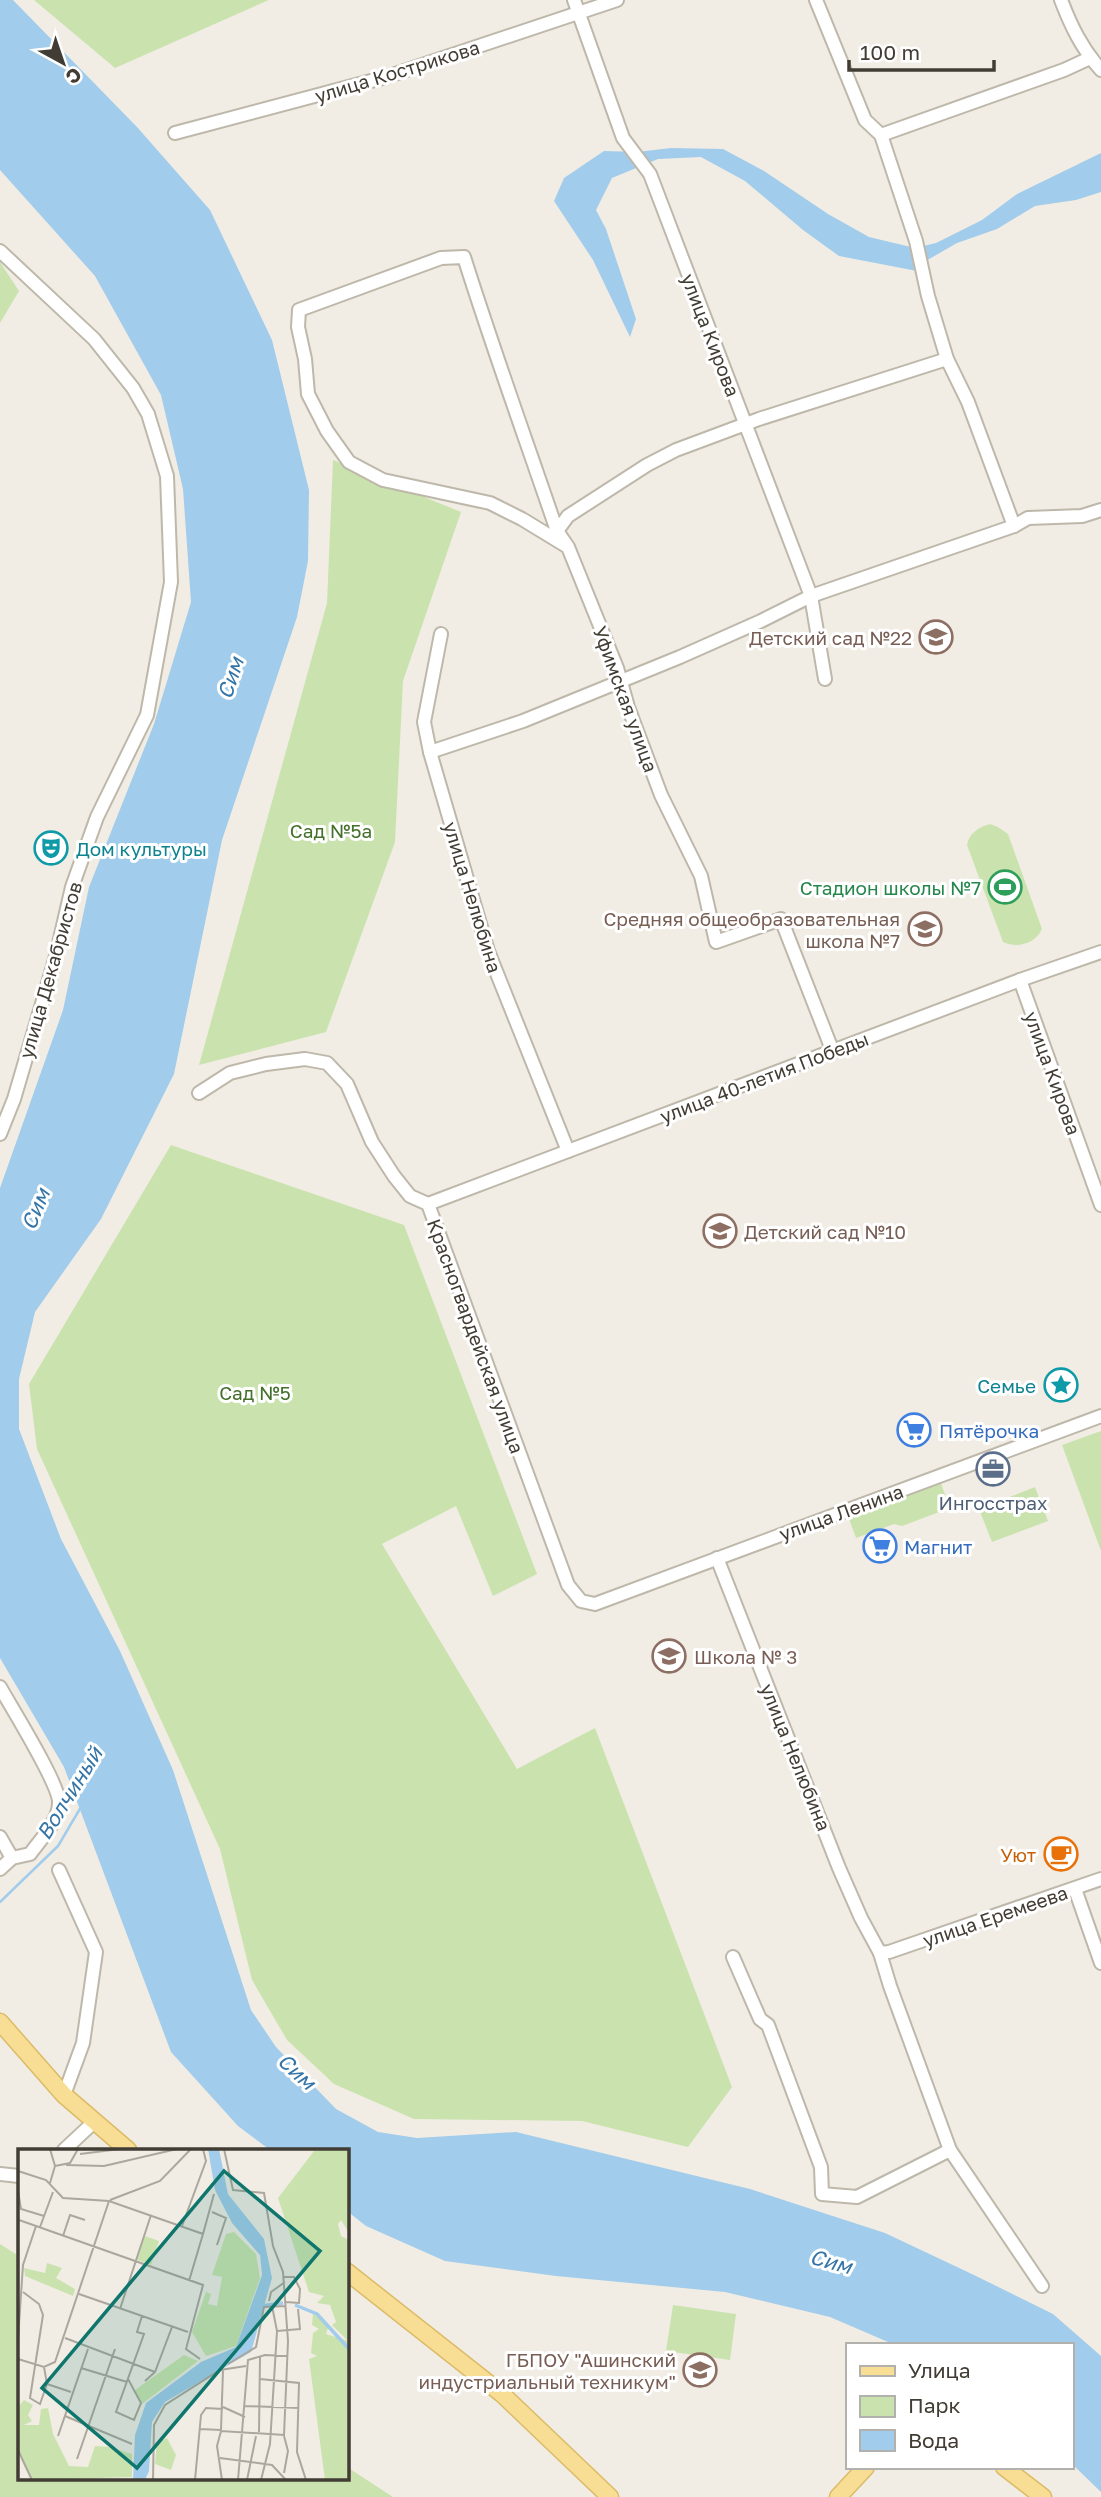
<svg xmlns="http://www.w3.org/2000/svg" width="1101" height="2497" font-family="'Golos Text',sans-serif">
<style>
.green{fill:#cae3ae}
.water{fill:#a2cceb}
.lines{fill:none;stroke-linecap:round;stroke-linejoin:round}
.stream{stroke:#a2cceb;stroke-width:2.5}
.minor-casing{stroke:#beb8aa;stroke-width:16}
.major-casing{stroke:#dcbb67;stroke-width:19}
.minor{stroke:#fff;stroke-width:12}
.major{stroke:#f8de95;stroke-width:16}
.labels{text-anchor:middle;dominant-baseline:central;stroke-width:6;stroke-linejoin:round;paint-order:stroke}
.street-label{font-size:19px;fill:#423d34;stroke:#fff}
.education-label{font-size:19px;fill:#785e54;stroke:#fff;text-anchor:end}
.park-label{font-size:19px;fill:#44702b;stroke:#fff}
.culture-label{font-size:19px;fill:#0d838f;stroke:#fff;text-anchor:start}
.leisure-label{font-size:19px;fill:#27864d;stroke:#fff;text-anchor:end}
.shop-label{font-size:19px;fill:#366cbe;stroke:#fff;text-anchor:start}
.service-label{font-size:19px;fill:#4e5e75;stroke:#fff}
.food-label{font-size:19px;fill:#c56008;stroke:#fff;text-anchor:end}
.water-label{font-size:21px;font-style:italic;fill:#3474a7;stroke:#fff}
.inset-river{fill:none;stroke:#a2cceb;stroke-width:3.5}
.inset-road{fill:none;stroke:#aba79e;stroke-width:2}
.view{fill:#0f766e;fill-opacity:0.15;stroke:#0f766e;stroke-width:3.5}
.inset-edge{fill:none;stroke:#423d34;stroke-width:3.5}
</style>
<rect width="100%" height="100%" fill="#f1ede4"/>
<g class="green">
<path d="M 34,0 L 269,0 L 115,68 Z"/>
<path d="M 0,262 L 19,291 L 0,323 Z"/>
<path d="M 333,460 L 461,512 L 403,681 L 395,842 L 326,1032 L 199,1065 L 327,603 Z"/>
<path d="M 990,824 L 998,827 L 1008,834 L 1042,929 C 1036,943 1018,949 1003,942 L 967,845 C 969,833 979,827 990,824 Z"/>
<path d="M 171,1145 L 404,1225 L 537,1574 L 493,1596 L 456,1506 L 382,1544 L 517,1769 L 595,1728 L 732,2087 L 688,2147 L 582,2121 L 414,2119 L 334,2084 L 287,2040 L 252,1980 L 220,1849 L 37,1449 L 29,1384 Z"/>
<path d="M 1101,1431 L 1101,1551 L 1062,1445 Z"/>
<path d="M 940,1481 L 950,1508 L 902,1526 L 894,1524 L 856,1538 L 848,1516 Z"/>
<path d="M 1035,1487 L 1048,1521 L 992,1542 L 979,1509 Z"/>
<path d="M 0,2244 L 19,2256 L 19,2478 L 346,2478 L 347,2467 L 393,2497 L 0,2497 Z"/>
<path d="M 673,2305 L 736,2314 L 730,2360 L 666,2351 Z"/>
</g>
<g class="water">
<path d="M 0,0 L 13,0 L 137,127 L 210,210 L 272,340 L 309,490 L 308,561 L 297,617 L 222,840 L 174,1074 L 101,1219 L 35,1312 L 19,1379 L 19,1429 L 61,1539 L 120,1651 L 173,1770 L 251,2010 L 276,2047 L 336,2109 L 378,2132 L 417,2138 L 516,2132 L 750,2189 L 885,2233 L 974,2275 L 1053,2314 L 1101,2356 L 1101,2492 L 1071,2463 L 1071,2345 L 895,2345 L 830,2317 L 725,2292 L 556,2276 L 445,2261 L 366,2226 L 347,2211 L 346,2150 L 270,2150 L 238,2126 L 171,2052 L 64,1767 L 0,1658 L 0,1188 L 63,1010 L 89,887 L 154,724 L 191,602 L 183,489 L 161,395 L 95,276 L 0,170 Z"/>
<path d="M 671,148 L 723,149 L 764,171 L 828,214 L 869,237 L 915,248 L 936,243 L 982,220 L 1017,194 L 1101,153 L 1101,192 L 1076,200 L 1035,206 L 997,229 L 957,243 L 917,266 L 917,271 L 839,256 L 803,230 L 745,181 L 701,157 L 658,159 L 612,178 L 596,210 L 606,229 L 636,319 L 630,337 L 593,260 L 554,201 L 564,178 L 604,151 L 637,152 Z"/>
</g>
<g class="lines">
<path class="stream" d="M 0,1902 L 58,1846 L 81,1807"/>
<defs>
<g id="minor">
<path d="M 574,0 L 623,138 L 650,174 L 811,596 L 825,679"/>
<path d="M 816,0 L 865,120 L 881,135 L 916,241 L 928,296 L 947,359 L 968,402 L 1014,526"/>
<path d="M 1061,0 C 1071,26 1082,49 1101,70"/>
<path d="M 175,133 L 386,77 L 617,0"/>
<path d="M 881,135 L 1064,70 L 1090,58"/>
<path d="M 0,251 L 94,339 L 133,388 L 148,414 L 167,476 L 171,582 L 147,715 L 97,817 L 72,887 L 56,956 L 14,1099 L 0,1134"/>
<path d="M 557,531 L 568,516 L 647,465 L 676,450 L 759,419 L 947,359"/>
<path d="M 568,547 L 522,519 L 490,503 L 383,480 L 349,462 L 327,431 L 308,394 L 305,359 L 298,327 L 299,310 L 441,258 L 464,257 C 493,349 526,440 557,531 L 568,547 L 617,668 L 628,707 L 661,795 L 701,876 L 716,942 L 781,919 L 833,1052"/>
<path d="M 441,634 L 424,722 L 430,752 L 488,951 L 568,1151"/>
<path d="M 430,752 L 523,721 L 680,657 L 761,621 L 811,596 L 1014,526 L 1028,518 L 1082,516 L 1101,510"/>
<path d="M 1020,980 L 1101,1205"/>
<path d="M 199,1093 L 230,1073 L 266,1064 L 305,1059 L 327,1063 L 347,1084 L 372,1142 L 394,1176 L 410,1196 L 428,1204 L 568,1585 L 581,1601 L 595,1604 L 1101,1416"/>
<path d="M 428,1204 L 1020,980 L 1101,952"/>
<path d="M 717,1558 L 839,1868 L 861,1918 L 880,1953 L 889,1952 L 1101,1879"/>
<path d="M 0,1687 C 11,1707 60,1785 59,1803 C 59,1821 40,1840 30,1854 L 12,1858 L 0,1869"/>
<path d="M 0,1837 L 12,1858"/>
<path d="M 59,1870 L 96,1952 L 83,2043 L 64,2095"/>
<path d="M 1075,1889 L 1101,1963"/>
<path d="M 880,1953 L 890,1986 L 950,2150 L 1042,2286"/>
<path d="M 733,1957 L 760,2019 L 768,2025 L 821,2167 L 822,2194 L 857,2197 L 950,2150"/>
<path d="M 64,2150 L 95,2121"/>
<path d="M 0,2174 L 19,2176"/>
</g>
<g id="major">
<path d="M 0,2022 L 64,2095 L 128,2150"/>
<path d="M 346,2271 L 502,2394 L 610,2497"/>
<path d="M 1004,2467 L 1043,2497"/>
<path d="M 838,2497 L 866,2467"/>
</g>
</defs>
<use href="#minor" class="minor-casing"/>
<use href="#major" class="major-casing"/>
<use href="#minor" class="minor"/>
<use href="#major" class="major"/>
</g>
<defs>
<symbol id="school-ring" viewBox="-11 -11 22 22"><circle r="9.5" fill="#fff" stroke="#8d6e63" stroke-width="1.5"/><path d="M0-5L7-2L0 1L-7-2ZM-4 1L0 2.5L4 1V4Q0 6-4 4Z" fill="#8d6e63"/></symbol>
<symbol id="theatre-ring" viewBox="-11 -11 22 22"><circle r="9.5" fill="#fff" stroke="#0f9aa8" stroke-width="1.5"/><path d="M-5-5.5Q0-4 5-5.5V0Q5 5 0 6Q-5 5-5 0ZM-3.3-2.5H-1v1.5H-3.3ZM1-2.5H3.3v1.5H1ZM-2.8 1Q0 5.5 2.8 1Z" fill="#0f9aa8"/></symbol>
<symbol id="stadium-ring" viewBox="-11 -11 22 22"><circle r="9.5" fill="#fff" stroke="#2e9e5b" stroke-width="1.5"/><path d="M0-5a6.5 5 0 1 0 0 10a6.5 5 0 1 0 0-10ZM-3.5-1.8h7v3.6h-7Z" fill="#2e9e5b"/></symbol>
<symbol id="sight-ring" viewBox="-11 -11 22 22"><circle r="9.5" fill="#fff" stroke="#0f9aa8" stroke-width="1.5"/><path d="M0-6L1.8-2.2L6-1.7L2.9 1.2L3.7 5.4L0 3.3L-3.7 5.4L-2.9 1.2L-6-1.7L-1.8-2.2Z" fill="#0f9aa8"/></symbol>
<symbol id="supermarket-ring" viewBox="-11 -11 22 22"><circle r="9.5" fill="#fff" stroke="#3f7fe0" stroke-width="1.5"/><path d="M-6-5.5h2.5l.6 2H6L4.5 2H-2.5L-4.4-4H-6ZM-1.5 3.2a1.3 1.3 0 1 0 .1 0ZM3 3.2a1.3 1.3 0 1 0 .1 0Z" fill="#3f7fe0"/></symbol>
<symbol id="office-ring" viewBox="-11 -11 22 22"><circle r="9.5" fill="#fff" stroke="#5c6f8a" stroke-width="1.5"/><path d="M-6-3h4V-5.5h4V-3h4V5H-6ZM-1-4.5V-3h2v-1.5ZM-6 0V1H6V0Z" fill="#5c6f8a"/></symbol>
<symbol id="cafe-ring" viewBox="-11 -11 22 22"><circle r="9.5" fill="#fff" stroke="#e8710a" stroke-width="1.5"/><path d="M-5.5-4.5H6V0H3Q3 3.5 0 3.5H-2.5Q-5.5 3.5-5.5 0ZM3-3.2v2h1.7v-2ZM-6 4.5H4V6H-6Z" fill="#e8710a"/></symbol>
<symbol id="university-ring" viewBox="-11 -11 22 22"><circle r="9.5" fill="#fff" stroke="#8d6e63" stroke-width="1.5"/><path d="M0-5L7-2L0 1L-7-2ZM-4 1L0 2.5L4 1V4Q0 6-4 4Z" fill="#8d6e63"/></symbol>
</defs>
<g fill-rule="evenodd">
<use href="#school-ring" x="917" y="618" width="38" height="38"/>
<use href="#theatre-ring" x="32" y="829" width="38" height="38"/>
<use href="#stadium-ring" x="986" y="868" width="38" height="38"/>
<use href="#school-ring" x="906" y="910" width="38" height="38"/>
<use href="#school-ring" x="701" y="1212" width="38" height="38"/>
<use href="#sight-ring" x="1042" y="1366" width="38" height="38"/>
<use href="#supermarket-ring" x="895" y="1411" width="38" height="38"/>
<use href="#office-ring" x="974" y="1450" width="38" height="38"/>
<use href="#supermarket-ring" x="861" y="1527" width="38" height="38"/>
<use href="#school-ring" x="650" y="1637" width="38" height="38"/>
<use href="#cafe-ring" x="1042" y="1835" width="38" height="38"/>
<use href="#university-ring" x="681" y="2351" width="38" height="38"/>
</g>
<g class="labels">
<g class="street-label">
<text transform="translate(397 71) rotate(-17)">улица Кострикова</text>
<text transform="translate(711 335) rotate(69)">улица Кирова</text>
<text transform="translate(626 699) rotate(70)">Уфимская улица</text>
<text transform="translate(473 897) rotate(73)">улица Нелюбина</text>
<text transform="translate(50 970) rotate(-74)">улица Декабристов</text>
<text transform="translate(1053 1073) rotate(70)">улица Кирова</text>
<text transform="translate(764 1077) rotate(-21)">улица 40-летия Победы</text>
<text transform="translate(476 1336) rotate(70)">Красногвардейская улица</text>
<text transform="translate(841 1512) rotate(-20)">улица Ленина</text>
<text transform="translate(796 1757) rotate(68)">улица Нелюбина</text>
<text transform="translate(995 1916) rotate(-19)">улица Еремеева</text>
</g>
<g class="education-label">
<text x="912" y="637">Детский сад №22</text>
<text x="900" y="918">Средняя общеобразовательная<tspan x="900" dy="22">школа №7</tspan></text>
<text x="744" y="1231" text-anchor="start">Детский сад №10</text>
<text x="694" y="1656" text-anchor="start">Школа № 3</text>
<text x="676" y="2359">ГБПОУ "Ашинский<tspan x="676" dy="22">индустриальный техникум"</tspan></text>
</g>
<g class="park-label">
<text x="331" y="830">Сад №5а</text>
<text x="255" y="1392">Сад №5</text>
</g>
<g class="culture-label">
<text x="76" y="848">Дом культуры</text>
<text x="1036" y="1385" text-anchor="end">Семье</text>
</g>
<g class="leisure-label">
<text x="981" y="887">Стадион школы №7</text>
</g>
<g class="shop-label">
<text x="939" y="1430">Пятёрочка</text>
<text x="904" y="1546">Магнит</text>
</g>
<g class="service-label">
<text x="993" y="1502">Ингосстрах</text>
</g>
<g class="food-label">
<text x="1036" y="1854">Уют</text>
</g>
<g class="water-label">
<text transform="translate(230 678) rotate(-72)">Сим</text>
<text transform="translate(35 1209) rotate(-68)">Сим</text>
<text transform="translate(69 1793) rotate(-58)">Волчиный</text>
<text transform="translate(297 2071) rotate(42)">Сим</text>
<text transform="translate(831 2261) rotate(15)">Сим</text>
</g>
</g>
<g transform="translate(18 2149)">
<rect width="331" height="331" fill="#f1ede4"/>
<path d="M 331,0 L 331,84 L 323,71 L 320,75 L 323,87 L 331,91 L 331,331 L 307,331 L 291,210 L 299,207 L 293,204 L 295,184 L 301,180 L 294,176 L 295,164 L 311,176 L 308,185 L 330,192 L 314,176 L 318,173 L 312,156 L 299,154 L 306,147 L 291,143 L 260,49 L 296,2 ZM 216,83 L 238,105 L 242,129 L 218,197 L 188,207 L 174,183 L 188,143 L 193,145 L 190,155 L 199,157 L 204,128 L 194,126 L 208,85 ZM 127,87 L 141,92 L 133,116 L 119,111 ZM 29,114 L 44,119 L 38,129 L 57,140 L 55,147 L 7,127 L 6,119 L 27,124 ZM 166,206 L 180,212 L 124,255 L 117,241 ZM 6,251 L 15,256 L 10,266 L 14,272 L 6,276 L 21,276 L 23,260 L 30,259 L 35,285 L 51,317 L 70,318 L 77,297 L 91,298 L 114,305 L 114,328 L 13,331 L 0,303 L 0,258 ZM 149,289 L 158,306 L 153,321 L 137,315 L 139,293 Z" fill="#cae3ae"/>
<path d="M 190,0 L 201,0 L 210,45 L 246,90 L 254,129 L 233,203 L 147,253 L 134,273 L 131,322 L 127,331 L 115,331 L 117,286 L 128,254 L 183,213 L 218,198 L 244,126 L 242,106 L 214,74 L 197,41 Z" fill="#a2cceb"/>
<path class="inset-river" d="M 277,156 L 299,165 L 331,200M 243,157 L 265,154"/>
<path class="inset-road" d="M 32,0 L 37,17 L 32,34M 62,5 L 102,0M 48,16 L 86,17 L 159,0M 37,17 L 52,14 L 60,0M 0,22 L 28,31 L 45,49 L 91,52 L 185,85 L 171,132M 0,42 L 3,60 L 26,67M 92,51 L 142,32 L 173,0M 194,63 L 208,69 L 199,96M 1,71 L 185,136 L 168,200 L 182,210M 164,77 L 188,12 L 185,0M 22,78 L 35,43M 185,85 L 196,45M 45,87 L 52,66 L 67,71M 266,128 L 276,128 L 282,140 L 281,154 L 268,153M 5,143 L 21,155 L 25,166 L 12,249 L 22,255 L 29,235 L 26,218M 61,145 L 170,183M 251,152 L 253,143 L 267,133M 102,160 L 133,66M 259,182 L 282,180 L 280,160M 47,189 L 137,223M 0,190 L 5,116 L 18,77M 0,210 L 26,218 L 37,213 L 91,52M 210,215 L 238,198 L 246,158 L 267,157M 63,219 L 109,233M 110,230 L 123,254 L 116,271 L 98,263 L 126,185 L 119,183 L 124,167M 242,230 L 281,234 L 279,303 L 288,331M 127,232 L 137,223 L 154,178M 29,235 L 53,243M 227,257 L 281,259M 205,258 L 227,268M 47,267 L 114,295M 182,280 L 203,281M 203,281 L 205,221M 241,283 L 242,208M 40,287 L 70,200M 0,301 L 14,331M 202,309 L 254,316 L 268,331M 59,310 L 97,200M 266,324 L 270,302 L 266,287M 135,331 L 136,276 L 147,256 L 202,221 L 228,217M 177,331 L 183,266 L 188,259 L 205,260M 204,331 L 199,297 L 203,282 L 266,286 L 270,192 L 265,123 L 255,97 L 246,44 L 215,41 L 206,0M 220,331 L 230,211 L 247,206 L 269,207M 229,331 L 238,287M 243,331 L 252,295 L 256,231 L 259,182 L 254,157"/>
<path class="view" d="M 206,22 L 302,102 L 119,319 L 24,239 Z"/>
<rect width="331" height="331" class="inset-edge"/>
</g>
<rect x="846" y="2343" width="228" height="126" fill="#ffffff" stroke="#b3b1ae" stroke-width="2"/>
<rect x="860" y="2366" width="35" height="10" fill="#f8de95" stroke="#b3b1ae" stroke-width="2"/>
<text x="908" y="2378" font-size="21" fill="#423d34">Улица</text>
<rect x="860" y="2396" width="35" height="21" fill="#cae3ae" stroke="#b3b1ae" stroke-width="2"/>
<text x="908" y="2413" font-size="21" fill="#423d34">Парк</text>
<rect x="860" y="2430" width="35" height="21" fill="#a2cceb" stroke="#b3b1ae" stroke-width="2"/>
<text x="908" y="2448" font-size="21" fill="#423d34">Вода</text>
<g transform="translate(63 63) rotate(140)" stroke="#ffffff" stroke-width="5" paint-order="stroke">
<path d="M0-5L12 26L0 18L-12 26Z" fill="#423d34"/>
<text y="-10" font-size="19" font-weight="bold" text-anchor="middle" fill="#423d34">С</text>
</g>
<path d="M849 60v10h145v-10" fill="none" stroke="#423d34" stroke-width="3.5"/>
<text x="860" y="60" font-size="21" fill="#423d34" stroke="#ffffff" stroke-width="5" paint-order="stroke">100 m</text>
</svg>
